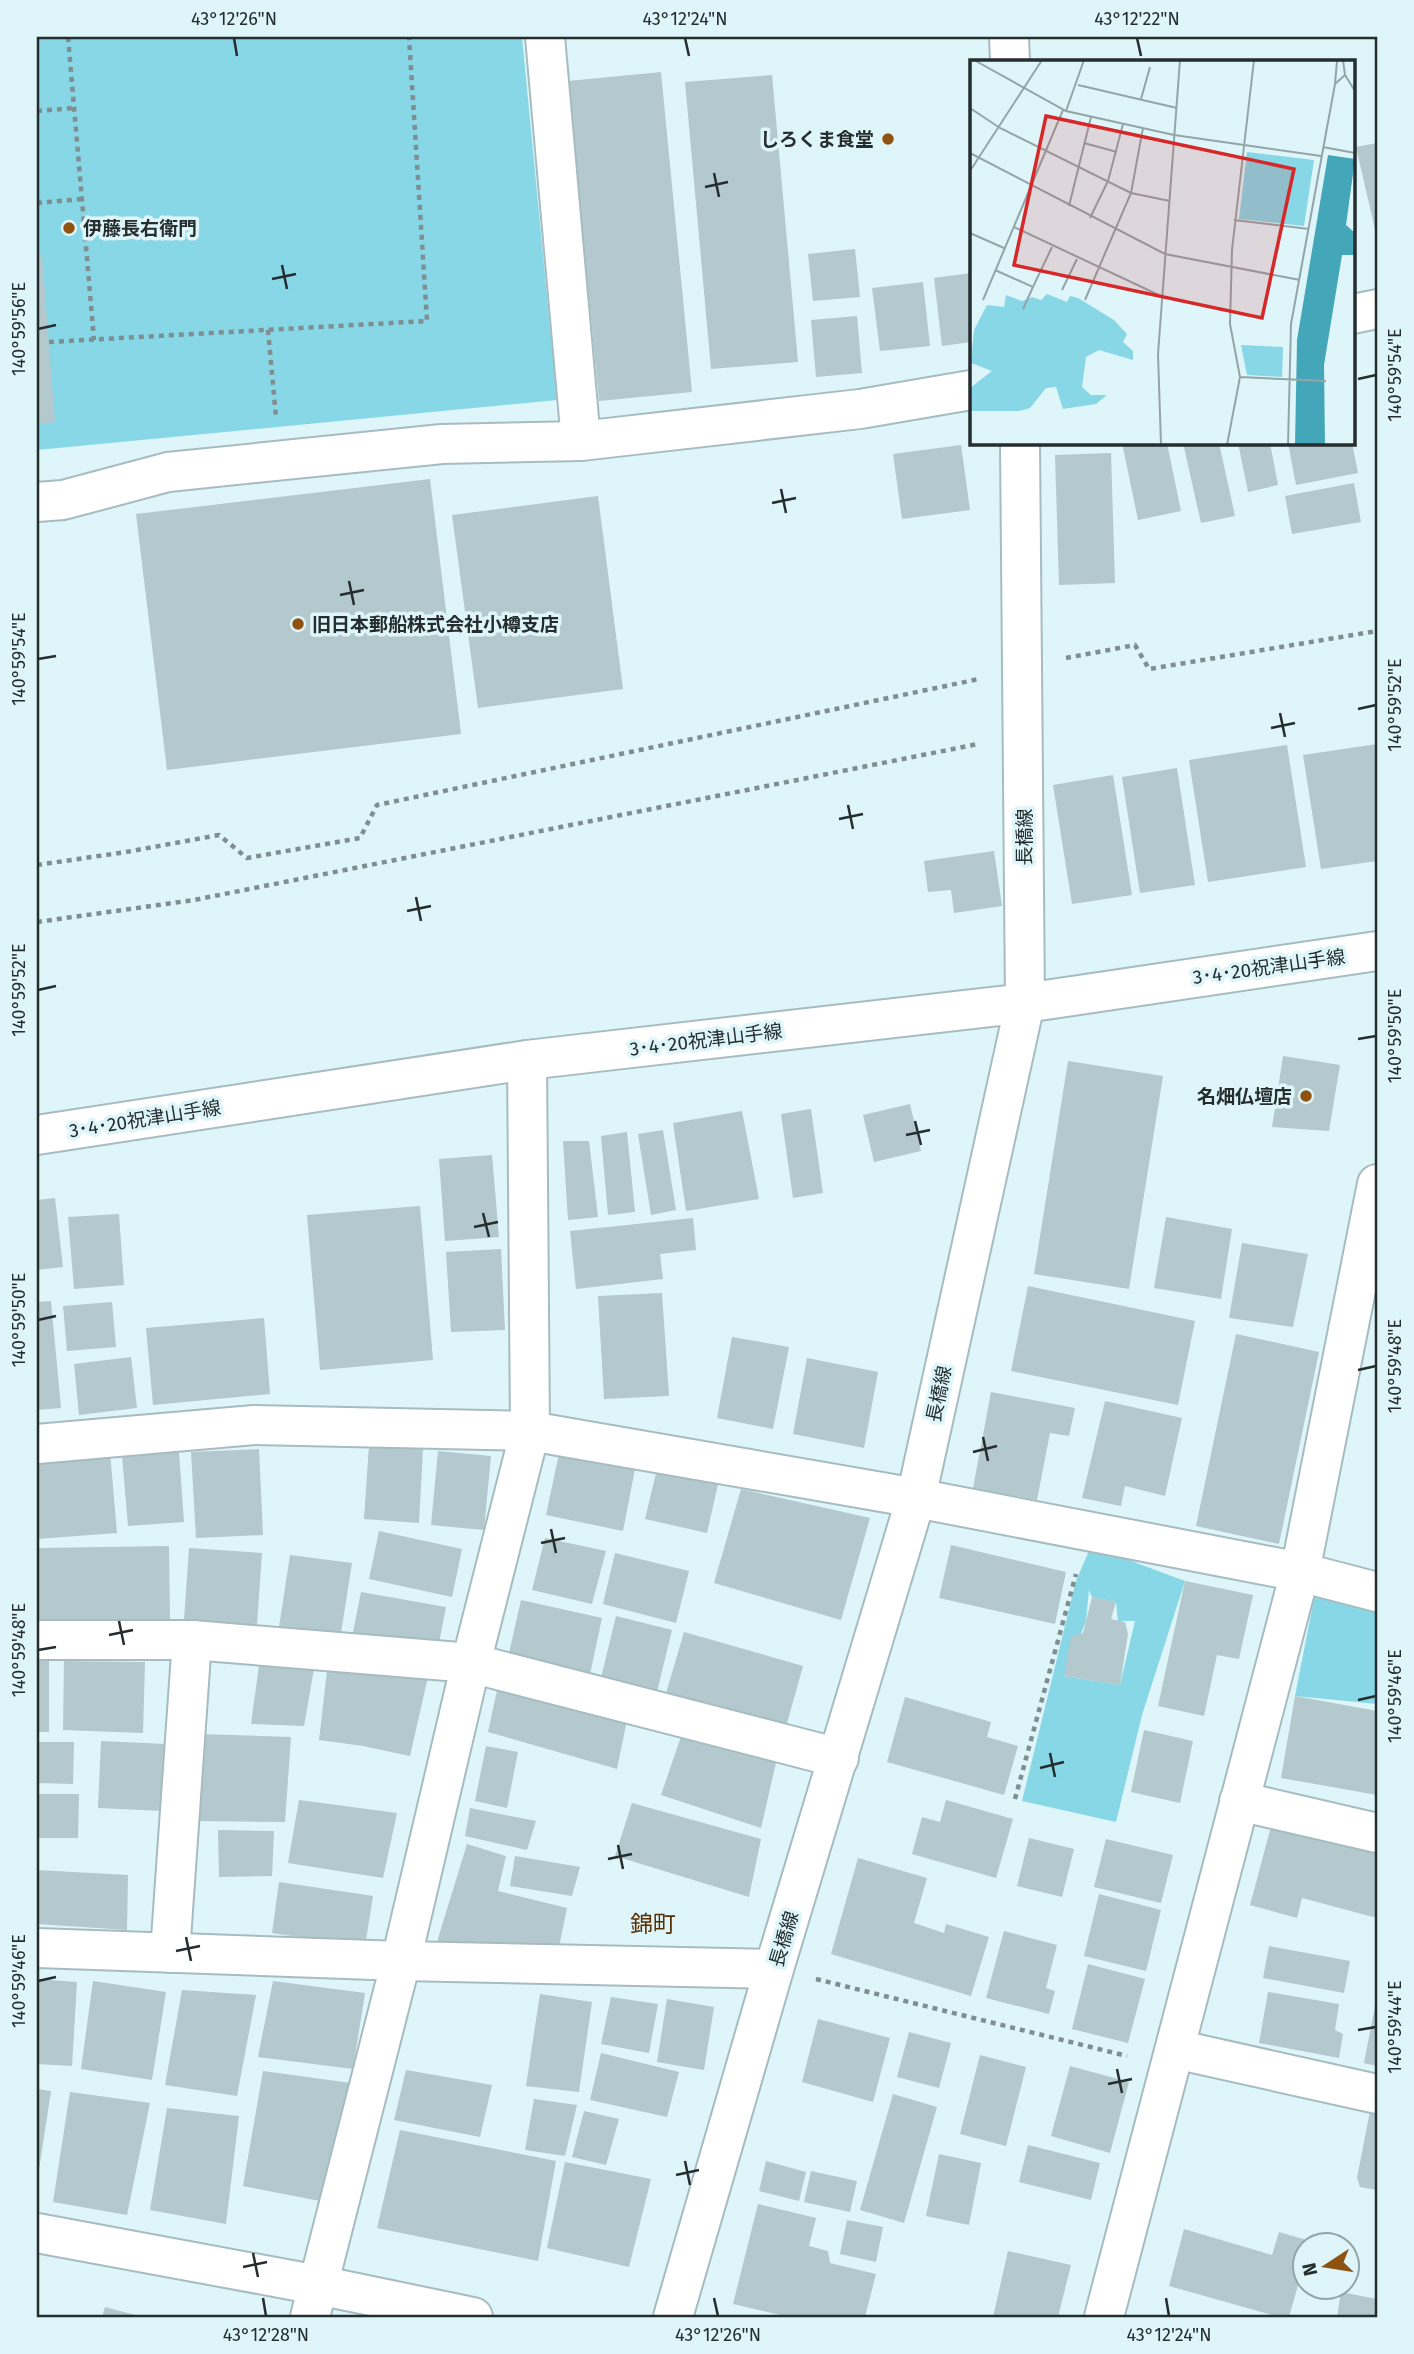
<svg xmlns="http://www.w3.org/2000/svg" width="1414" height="2354" font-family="'Fira Sans','Noto Sans JP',sans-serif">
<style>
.green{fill:#87d7e7;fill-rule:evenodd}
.building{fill:#b3c9cd}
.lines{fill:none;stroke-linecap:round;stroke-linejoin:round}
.minor-casing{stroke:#a7bcc0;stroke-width:42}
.major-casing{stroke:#a7bcc0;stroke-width:42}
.path{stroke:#7f8e91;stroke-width:4.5;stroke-dasharray:5 5;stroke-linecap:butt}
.minor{stroke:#fff;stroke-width:38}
.major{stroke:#fff;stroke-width:38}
.ticks{fill:none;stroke:#252d2f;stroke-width:2.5}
.poi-dot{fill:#8e5311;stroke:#def5f9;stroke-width:2.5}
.labels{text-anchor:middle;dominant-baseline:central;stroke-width:7;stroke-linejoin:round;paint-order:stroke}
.poi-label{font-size:19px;font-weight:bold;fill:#252d2f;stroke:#def5f9;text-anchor:end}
.street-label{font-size:19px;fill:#252d2f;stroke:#def5f9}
.quarter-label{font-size:23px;fill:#583002;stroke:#def5f9}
.inset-road{fill:none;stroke:#94a5a8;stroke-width:2}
.view{fill:#d62828;fill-opacity:0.15;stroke:#d62828;stroke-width:3.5}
.inset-edge{fill:none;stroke:#252d2f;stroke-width:3.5}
.neatline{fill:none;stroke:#252d2f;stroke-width:2.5}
.ticks-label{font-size:18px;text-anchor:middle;fill:#252d2f}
</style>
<rect width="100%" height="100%" fill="#def5f9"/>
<g class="green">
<path d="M 37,37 L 522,37 L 557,400 L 37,450 Z"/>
<path d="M 1091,1546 L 1185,1581 L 1142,1715 L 1116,1822 L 1022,1801 L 1076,1581 ZM 1089,1590 L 1092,1597 L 1116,1602 L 1118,1621 L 1135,1621 L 1120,1685 L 1064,1676 L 1086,1621 Z"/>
<path d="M 1316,1589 L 1377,1605 L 1377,1704 L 1295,1696 Z"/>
</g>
<g class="building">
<path d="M 661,72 L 692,392 L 599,401 L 568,81 Z"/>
<path d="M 772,75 L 798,362 L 711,369 L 685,82 Z"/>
<path d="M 1377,143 L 1377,234 L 1376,234 L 1356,147 Z"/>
<path d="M 855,249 L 860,297 L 813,301 L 808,254 Z"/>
<path d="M 37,254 L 42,254 L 55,422 L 37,424 Z"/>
<path d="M 971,273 L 971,342 L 942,346 L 934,278 Z"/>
<path d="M 923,282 L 930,346 L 880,351 L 872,288 Z"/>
<path d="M 857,316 L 862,373 L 816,377 L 811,320 Z"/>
<path d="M 1122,443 L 1167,443 L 1181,511 L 1138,520 Z"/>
<path d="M 1183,443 L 1219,443 L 1235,516 L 1201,523 Z"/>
<path d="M 1238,443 L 1270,443 L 1278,485 L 1248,492 Z"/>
<path d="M 1288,443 L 1352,443 L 1358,473 L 1296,485 Z"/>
<path d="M 961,445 L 970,510 L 902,519 L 893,454 Z"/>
<path d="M 1111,453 L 1115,583 L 1059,585 L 1055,455 Z"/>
<path d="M 430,479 L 461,734 L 167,770 L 136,514 Z"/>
<path d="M 1354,483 L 1361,522 L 1292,534 L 1285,496 Z"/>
<path d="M 598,496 L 623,689 L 478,708 L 452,515 Z"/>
<path d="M 1377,744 L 1377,861 L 1321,869 L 1303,755 Z"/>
<path d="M 1287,745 L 1306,867 L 1208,882 L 1189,760 Z"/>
<path d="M 1177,768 L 1195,885 L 1140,893 L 1122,777 Z"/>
<path d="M 1113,775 L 1132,895 L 1072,904 L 1053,785 Z"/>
<path d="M 994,851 L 1002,906 L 954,913 L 951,890 L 928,892 L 924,861 Z"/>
<path d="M 1283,1056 L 1340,1065 L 1329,1131 L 1272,1127 Z"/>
<path d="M 1068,1061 L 1163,1076 L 1129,1289 L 1034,1274 Z"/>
<path d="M 910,1104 L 921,1151 L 874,1162 L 863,1115 Z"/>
<path d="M 811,1109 L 823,1193 L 793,1198 L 781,1114 Z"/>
<path d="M 742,1111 L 759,1199 L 686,1211 L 673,1123 Z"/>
<path d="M 663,1130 L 676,1210 L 651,1215 L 638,1134 Z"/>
<path d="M 627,1132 L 635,1212 L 608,1215 L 601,1136 Z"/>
<path d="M 563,1141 L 589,1141 L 598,1217 L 568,1220 Z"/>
<path d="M 492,1155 L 499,1237 L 445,1241 L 439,1159 Z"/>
<path d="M 55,1198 L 63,1267 L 37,1270 L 37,1200 Z"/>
<path d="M 420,1206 L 433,1360 L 320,1370 L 307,1215 Z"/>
<path d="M 119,1214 L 124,1285 L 74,1289 L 68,1217 Z"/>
<path d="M 1166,1217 L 1232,1229 L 1221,1299 L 1154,1288 Z"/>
<path d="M 693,1218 L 696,1250 L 660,1254 L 663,1279 L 576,1289 L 570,1231 Z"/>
<path d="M 1242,1243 L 1308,1254 L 1293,1327 L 1229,1318 Z"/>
<path d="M 501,1249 L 505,1330 L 451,1332 L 446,1252 Z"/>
<path d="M 1028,1286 L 1195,1321 L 1178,1405 L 1011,1371 Z"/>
<path d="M 662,1293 L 669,1396 L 604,1399 L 598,1296 Z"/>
<path d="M 51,1301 L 61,1408 L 37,1410 L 37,1302 Z"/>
<path d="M 112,1302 L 116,1347 L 67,1351 L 63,1306 Z"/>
<path d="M 264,1318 L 270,1394 L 153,1405 L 146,1328 Z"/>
<path d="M 1236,1334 L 1319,1352 L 1279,1544 L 1196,1526 Z"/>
<path d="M 732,1337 L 789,1347 L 773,1429 L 717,1418 Z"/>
<path d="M 131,1357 L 137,1408 L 79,1415 L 74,1364 Z"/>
<path d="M 807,1358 L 878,1372 L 864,1448 L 793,1434 Z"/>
<path d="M 991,1392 L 1075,1408 L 1069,1436 L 1050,1433 L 1037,1500 L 973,1488 Z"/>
<path d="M 1105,1401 L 1182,1418 L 1165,1496 L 1125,1486 L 1121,1506 L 1082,1498 Z"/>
<path d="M 369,1445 L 423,1449 L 419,1523 L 364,1519 Z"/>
<path d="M 259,1449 L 263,1535 L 196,1538 L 191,1452 Z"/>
<path d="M 560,1449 L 636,1464 L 623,1531 L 546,1515 Z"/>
<path d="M 438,1451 L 491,1456 L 484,1530 L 431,1525 Z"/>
<path d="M 110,1452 L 117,1533 L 37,1539 L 37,1458 Z"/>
<path d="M 179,1452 L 184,1522 L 128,1526 L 122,1456 Z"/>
<path d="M 658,1465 L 719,1480 L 707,1533 L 645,1519 Z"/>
<path d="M 741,1489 L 870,1518 L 841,1620 L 714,1583 Z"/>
<path d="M 379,1531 L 462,1549 L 452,1597 L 369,1579 Z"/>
<path d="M 545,1538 L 606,1551 L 592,1604 L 532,1590 Z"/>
<path d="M 951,1545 L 1066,1572 L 1055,1624 L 939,1598 Z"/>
<path d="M 169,1546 L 170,1621 L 37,1623 L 37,1548 Z"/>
<path d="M 189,1548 L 262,1553 L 257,1625 L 184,1620 Z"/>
<path d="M 615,1553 L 689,1571 L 676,1623 L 603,1604 Z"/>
<path d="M 290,1555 L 352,1563 L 341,1633 L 279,1627 Z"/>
<path d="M 1185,1581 L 1253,1595 L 1239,1659 L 1217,1655 L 1204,1716 L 1158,1706 Z"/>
<path d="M 361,1592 L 446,1607 L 437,1653 L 352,1637 Z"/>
<path d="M 1092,1597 L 1116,1602 L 1111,1619 L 1125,1622 L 1128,1634 L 1120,1685 L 1064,1676 L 1071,1636 L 1083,1633 Z"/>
<path d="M 521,1600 L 602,1618 L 589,1679 L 507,1662 Z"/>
<path d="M 616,1616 L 672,1630 L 656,1696 L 600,1682 Z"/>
<path d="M 684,1632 L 803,1666 L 784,1734 L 664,1700 Z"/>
<rect x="37" y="1658" width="12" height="74"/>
<path d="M 260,1658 L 315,1663 L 304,1726 L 251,1724 Z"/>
<path d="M 64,1661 L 145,1662 L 143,1733 L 63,1730 Z"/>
<path d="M 327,1671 L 428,1677 L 410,1756 L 363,1746 L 319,1740 Z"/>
<path d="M 499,1681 L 627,1720 L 617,1769 L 488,1732 Z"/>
<path d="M 1295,1696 L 1377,1711 L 1377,1795 L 1281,1778 Z"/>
<path d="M 905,1697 L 991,1722 L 987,1737 L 1018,1746 L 1004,1795 L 887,1762 Z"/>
<path d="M 686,1722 L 778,1754 L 761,1828 L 661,1795 Z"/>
<path d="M 1144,1730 L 1193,1741 L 1180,1803 L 1131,1792 Z"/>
<path d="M 198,1734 L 291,1737 L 285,1822 L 193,1821 Z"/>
<path d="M 101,1741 L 166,1744 L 164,1811 L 98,1808 Z"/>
<path d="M 37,1742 L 74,1742 L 73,1784 L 37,1783 Z"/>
<path d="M 486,1746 L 518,1752 L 507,1808 L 475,1801 Z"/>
<path d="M 37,1794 L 79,1794 L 78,1838 L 37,1838 Z"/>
<path d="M 299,1800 L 397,1813 L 383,1878 L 288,1863 Z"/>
<path d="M 946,1800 L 1013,1819 L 996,1878 L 912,1854 L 922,1817 L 940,1822 Z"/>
<path d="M 632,1803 L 761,1839 L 749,1897 L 615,1856 Z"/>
<path d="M 470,1808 L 536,1821 L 527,1850 L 465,1836 Z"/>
<path d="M 1273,1819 L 1377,1847 L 1377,1918 L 1302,1898 L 1297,1918 L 1250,1905 Z"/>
<path d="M 218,1830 L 274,1831 L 272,1876 L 219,1877 Z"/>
<path d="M 1029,1838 L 1074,1849 L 1062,1897 L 1017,1886 Z"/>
<path d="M 1106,1839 L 1173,1855 L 1161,1903 L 1094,1887 Z"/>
<path d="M 467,1844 L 506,1856 L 498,1891 L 567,1908 L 559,1947 L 436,1945 Z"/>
<path d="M 515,1856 L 580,1867 L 572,1896 L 510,1886 Z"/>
<path d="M 858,1858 L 927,1878 L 914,1923 L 944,1933 L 946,1924 L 989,1937 L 971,1996 L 831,1954 Z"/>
<path d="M 37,1870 L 128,1875 L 127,1930 L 37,1924 Z"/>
<path d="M 279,1882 L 373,1896 L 365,1947 L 272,1933 Z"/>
<path d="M 1099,1894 L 1161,1910 L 1146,1971 L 1084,1956 Z"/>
<path d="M 1004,1931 L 1057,1945 L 1046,1988 L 1055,1991 L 1049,2014 L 986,1998 Z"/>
<path d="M 1269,1946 L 1350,1961 L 1344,1993 L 1263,1978 Z"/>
<path d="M 1088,1964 L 1145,1979 L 1128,2043 L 1072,2029 Z"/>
<path d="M 37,1979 L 77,1982 L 72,2066 L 37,2064 Z"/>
<path d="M 93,1981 L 166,1992 L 152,2080 L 81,2069 Z"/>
<path d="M 273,1981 L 365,1993 L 353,2069 L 258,2057 Z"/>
<path d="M 182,1990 L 256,1995 L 237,2096 L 165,2085 Z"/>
<path d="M 1268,1992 L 1339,2004 L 1335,2030 L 1343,2034 L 1339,2058 L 1259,2043 Z"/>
<path d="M 540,1994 L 592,2002 L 579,2092 L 526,2086 Z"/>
<path d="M 611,1997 L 658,2004 L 649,2053 L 601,2044 Z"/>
<path d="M 667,1999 L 714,2007 L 704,2070 L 657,2062 Z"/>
<path d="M 1376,2001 L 1377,2001 L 1377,2066 L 1364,2063 Z"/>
<path d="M 818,2019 L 890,2038 L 873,2102 L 802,2082 Z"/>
<path d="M 909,2032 L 951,2043 L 939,2088 L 897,2077 Z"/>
<path d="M 601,2053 L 679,2072 L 667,2117 L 590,2100 Z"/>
<path d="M 980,2055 L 1026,2067 L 1006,2146 L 960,2134 Z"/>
<path d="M 1070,2066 L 1129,2082 L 1110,2153 L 1051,2136 Z"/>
<path d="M 406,2070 L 492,2085 L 480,2137 L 394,2120 Z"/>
<path d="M 263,2071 L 351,2083 L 320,2201 L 243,2186 Z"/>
<path d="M 37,2089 L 51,2091 L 38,2176 L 37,2176 Z"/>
<path d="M 70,2092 L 150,2103 L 127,2215 L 53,2202 Z"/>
<path d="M 893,2094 L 937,2107 L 904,2223 L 860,2210 Z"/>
<path d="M 534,2099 L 577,2105 L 565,2156 L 525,2150 Z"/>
<path d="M 167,2108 L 239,2116 L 226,2224 L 150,2210 Z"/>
<path d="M 584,2111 L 619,2119 L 606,2165 L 572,2157 Z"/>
<path d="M 1370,2111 L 1377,2112 L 1377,2190 L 1360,2187 L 1357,2178 Z"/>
<path d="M 400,2130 L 556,2161 L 538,2261 L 377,2228 Z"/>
<path d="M 1028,2145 L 1100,2163 L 1091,2200 L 1019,2182 Z"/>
<path d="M 939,2154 L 981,2163 L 969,2225 L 926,2216 Z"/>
<path d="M 766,2161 L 806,2172 L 799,2201 L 759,2191 Z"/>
<path d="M 565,2162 L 651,2179 L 629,2267 L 547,2248 Z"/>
<path d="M 811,2171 L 857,2181 L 850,2212 L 804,2202 Z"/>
<path d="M 758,2204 L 816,2218 L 809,2246 L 828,2251 L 830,2263 L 876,2274 L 865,2317 L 789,2317 L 733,2304 Z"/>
<path d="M 847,2220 L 883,2227 L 876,2262 L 840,2254 Z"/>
<path d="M 1184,2229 L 1272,2255 L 1279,2232 L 1310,2241 L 1309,2246 L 1306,2246 L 1306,2257 L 1289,2317 L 1279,2317 L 1169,2286 Z"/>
<path d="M 1008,2251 L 1071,2265 L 1058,2317 L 993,2317 Z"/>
<path d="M 1341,2292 L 1377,2299 L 1377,2317 L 1337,2317 Z"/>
<path d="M 105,2307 L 139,2316 L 139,2317 L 102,2317 Z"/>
</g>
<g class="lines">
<defs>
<g id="minor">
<path d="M 545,37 L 581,441"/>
<path d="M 1009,37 L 1010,61"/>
<path d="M 1353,314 L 1377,309"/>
<path d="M 37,502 L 63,500 L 168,472 L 442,444 L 581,441 L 860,409 L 971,390"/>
<path d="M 37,1444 L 254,1425 L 530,1431 L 916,1498 L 1300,1572 L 1377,1592"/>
<path d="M 37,1640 L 192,1640 L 471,1663 L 839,1758"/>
<path d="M 1239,1801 L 1377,1833"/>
<path d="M 37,1948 L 401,1961 L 774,1969"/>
<path d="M 170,1953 L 192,1640"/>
<path d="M 1175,2049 L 1377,2094"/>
<path d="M 37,2233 L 318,2285 L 473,2317"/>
<path d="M 310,2317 L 401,1961 L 471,1663 L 530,1431 L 527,1060"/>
<path d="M 673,2317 L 774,1969 L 916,1498 L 1025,1003 L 1020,443"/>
<path d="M 1104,2317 L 1300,1572 L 1377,1184"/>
</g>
<path id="major" d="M 37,1135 L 527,1060 L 1025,1003 L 1377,951"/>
</defs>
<use href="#minor" class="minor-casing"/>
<use href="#major" class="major-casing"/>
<g class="path">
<path d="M 68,37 L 94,340"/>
<path d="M 37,111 L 74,108"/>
<path d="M 37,203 L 82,199"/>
<path d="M 268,330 L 276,417"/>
<path d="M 49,342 L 427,321 L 409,37"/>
<path d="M 1066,658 L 1135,645 L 1149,669 L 1377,631"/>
<path d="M 37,865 L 126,852 L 219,835 L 247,858 L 360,838 L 377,805 L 979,679"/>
<path d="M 37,922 L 194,900 L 978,744"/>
<path d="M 1015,1799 L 1076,1574"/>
<path d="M 816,1979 L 1127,2056"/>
</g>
<use href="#minor" class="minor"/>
<use href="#major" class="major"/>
</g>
<path class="ticks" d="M 234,38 L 237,56M 685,38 L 689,56M 1137,38 L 1141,56M 714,173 L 719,197M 705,187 L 728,182M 282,265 L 287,289M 272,279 L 296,274M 38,329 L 56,325M 1358,379 L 1376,375M 781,489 L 786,513M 772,503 L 796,498M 349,581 L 354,605M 340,595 L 364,590M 38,659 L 56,656M 1358,709 L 1376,705M 1280,713 L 1285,737M 1271,728 L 1295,723M 848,805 L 853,829M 839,819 L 863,814M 416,897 L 421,921M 407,911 L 431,906M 38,990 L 56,986M 1358,1039 L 1376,1036M 915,1121 L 921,1145M 906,1135 L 930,1130M 483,1213 L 489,1237M 474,1227 L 498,1222M 38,1320 L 56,1316M 1358,1370 L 1376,1366M 983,1437 L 988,1461M 973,1452 L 997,1446M 551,1529 L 556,1553M 541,1543 L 565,1538M 119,1621 L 124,1645M 109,1635 L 133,1630M 38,1650 L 56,1647M 1358,1700 L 1376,1696M 1050,1753 L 1055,1777M 1040,1768 L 1064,1762M 618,1845 L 623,1869M 608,1859 L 632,1854M 186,1937 L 191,1961M 176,1951 L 200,1946M 38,1981 L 56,1977M 1358,2030 L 1376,2027M 1117,2069 L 1122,2093M 1108,2084 L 1132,2079M 685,2161 L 690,2185M 676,2175 L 699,2170M 253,2253 L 258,2277M 243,2267 L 267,2262M 263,2298 L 266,2316M 714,2298 L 718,2316M 1166,2298 L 1169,2316"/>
<g class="poi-dot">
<circle cx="888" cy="139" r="7"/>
<circle cx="69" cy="228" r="7"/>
<circle cx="298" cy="624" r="7"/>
<circle cx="1306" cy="1096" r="7"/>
</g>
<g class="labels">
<g class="poi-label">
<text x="874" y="139">しろくま食堂</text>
<text x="83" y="228" text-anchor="start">伊藤長右衛門</text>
<text x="312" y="624" text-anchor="start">旧日本郵船株式会社小樽支店</text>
<text x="1292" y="1096">名畑仏壇店</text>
</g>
<g class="street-label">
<text transform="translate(1024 837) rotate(-90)">長橋線</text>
<text transform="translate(1269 967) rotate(-8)">3･4･20祝津山手線</text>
<text transform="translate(706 1040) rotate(-7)">3･4･20祝津山手線</text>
<text transform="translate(145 1119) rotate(-9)">3･4･20祝津山手線</text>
<text transform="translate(939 1394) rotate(-78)">長橋線</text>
<text transform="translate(784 1939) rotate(-73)">長橋線</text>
</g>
<g class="quarter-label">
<text x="653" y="1924">錦町</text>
</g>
</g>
<g transform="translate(970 60)">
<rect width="385" height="385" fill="#def5f9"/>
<path d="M 277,92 L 344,100 L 334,166 L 269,159 ZM 77,234 L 97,242 L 100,236 L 108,238 L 144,260 L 157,274 L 153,282 L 163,291 L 163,300 L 129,290 L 116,297 L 112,327 L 121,335 L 137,335 L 126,344 L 93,349 L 86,327 L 76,328 L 60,348 L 49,351 L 0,351 L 0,328 L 22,311 L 1,303 L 4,270 L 17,245 L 34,247 L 36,235 L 52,241 L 62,237 L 71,240 ZM 271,285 L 313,287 L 312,317 L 277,315 Z" fill="#87d7e7"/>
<path d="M 358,95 L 385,99 L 376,165 L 385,173 L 385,195 L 372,195 L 354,305 L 355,385 L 325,385 L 327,280 Z" fill="#44a7b9"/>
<path class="inset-road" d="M 4,0 L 96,51 L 204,75 L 351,96M 373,0 L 375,15 L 385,31M 365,24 L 367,1M 108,25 L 207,48M 171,39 L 180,7M 0,48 L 30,68 L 161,133 L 200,141M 96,51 L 114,0M 114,83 L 147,92M 353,87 L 385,93M 0,93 L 195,194 L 330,220M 0,111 L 72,0M 99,146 L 121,57M 120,158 L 138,121 L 153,64M 264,160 L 339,169M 44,167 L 193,237M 0,173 L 34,188M 25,210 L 63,227 L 82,187M 92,230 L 107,199M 13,240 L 93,50M 115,240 L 161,133 L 173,68M 53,249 L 63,227M 270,317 L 356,321M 191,385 L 188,294 L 210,0M 257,385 L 270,317 L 260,264 L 262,190 L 284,0M 318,385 L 321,264 L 365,24 L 375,15"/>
<path class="view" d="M 76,56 L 324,109 L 292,258 L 44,205 Z"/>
<rect width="385" height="385" class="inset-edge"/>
</g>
<rect width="1414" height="2354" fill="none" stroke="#def5f9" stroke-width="77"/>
<g transform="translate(1326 2266) rotate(258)"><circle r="33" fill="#def5f9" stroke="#94a5a8" stroke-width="2"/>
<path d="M0-5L12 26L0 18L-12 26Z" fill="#8e5311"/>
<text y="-10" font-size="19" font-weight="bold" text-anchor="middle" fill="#252d2f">N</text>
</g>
<rect x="38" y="38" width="1338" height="2278" class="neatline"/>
<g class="ticks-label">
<text x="234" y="25">43°12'26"N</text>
<text x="685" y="25">43°12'24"N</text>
<text x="1137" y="25">43°12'22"N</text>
<text transform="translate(19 329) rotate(-90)" y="6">140°59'56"E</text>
<text transform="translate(1395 375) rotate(-90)" y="6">140°59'54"E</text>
<text transform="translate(19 659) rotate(-90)" y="6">140°59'54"E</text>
<text transform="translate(1395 705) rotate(-90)" y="6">140°59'52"E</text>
<text transform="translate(19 990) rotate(-90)" y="6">140°59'52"E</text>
<text transform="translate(1395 1036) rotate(-90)" y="6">140°59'50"E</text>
<text transform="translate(19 1320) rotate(-90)" y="6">140°59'50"E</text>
<text transform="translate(1395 1366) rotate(-90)" y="6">140°59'48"E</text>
<text transform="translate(19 1650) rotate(-90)" y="6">140°59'48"E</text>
<text transform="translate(1395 1696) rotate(-90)" y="6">140°59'46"E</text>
<text transform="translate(19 1981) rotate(-90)" y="6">140°59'46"E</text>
<text transform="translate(1395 2027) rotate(-90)" y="6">140°59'44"E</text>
<text x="266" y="2341">43°12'28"N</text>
<text x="718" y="2341">43°12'26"N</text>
<text x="1169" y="2341">43°12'24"N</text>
</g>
</svg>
